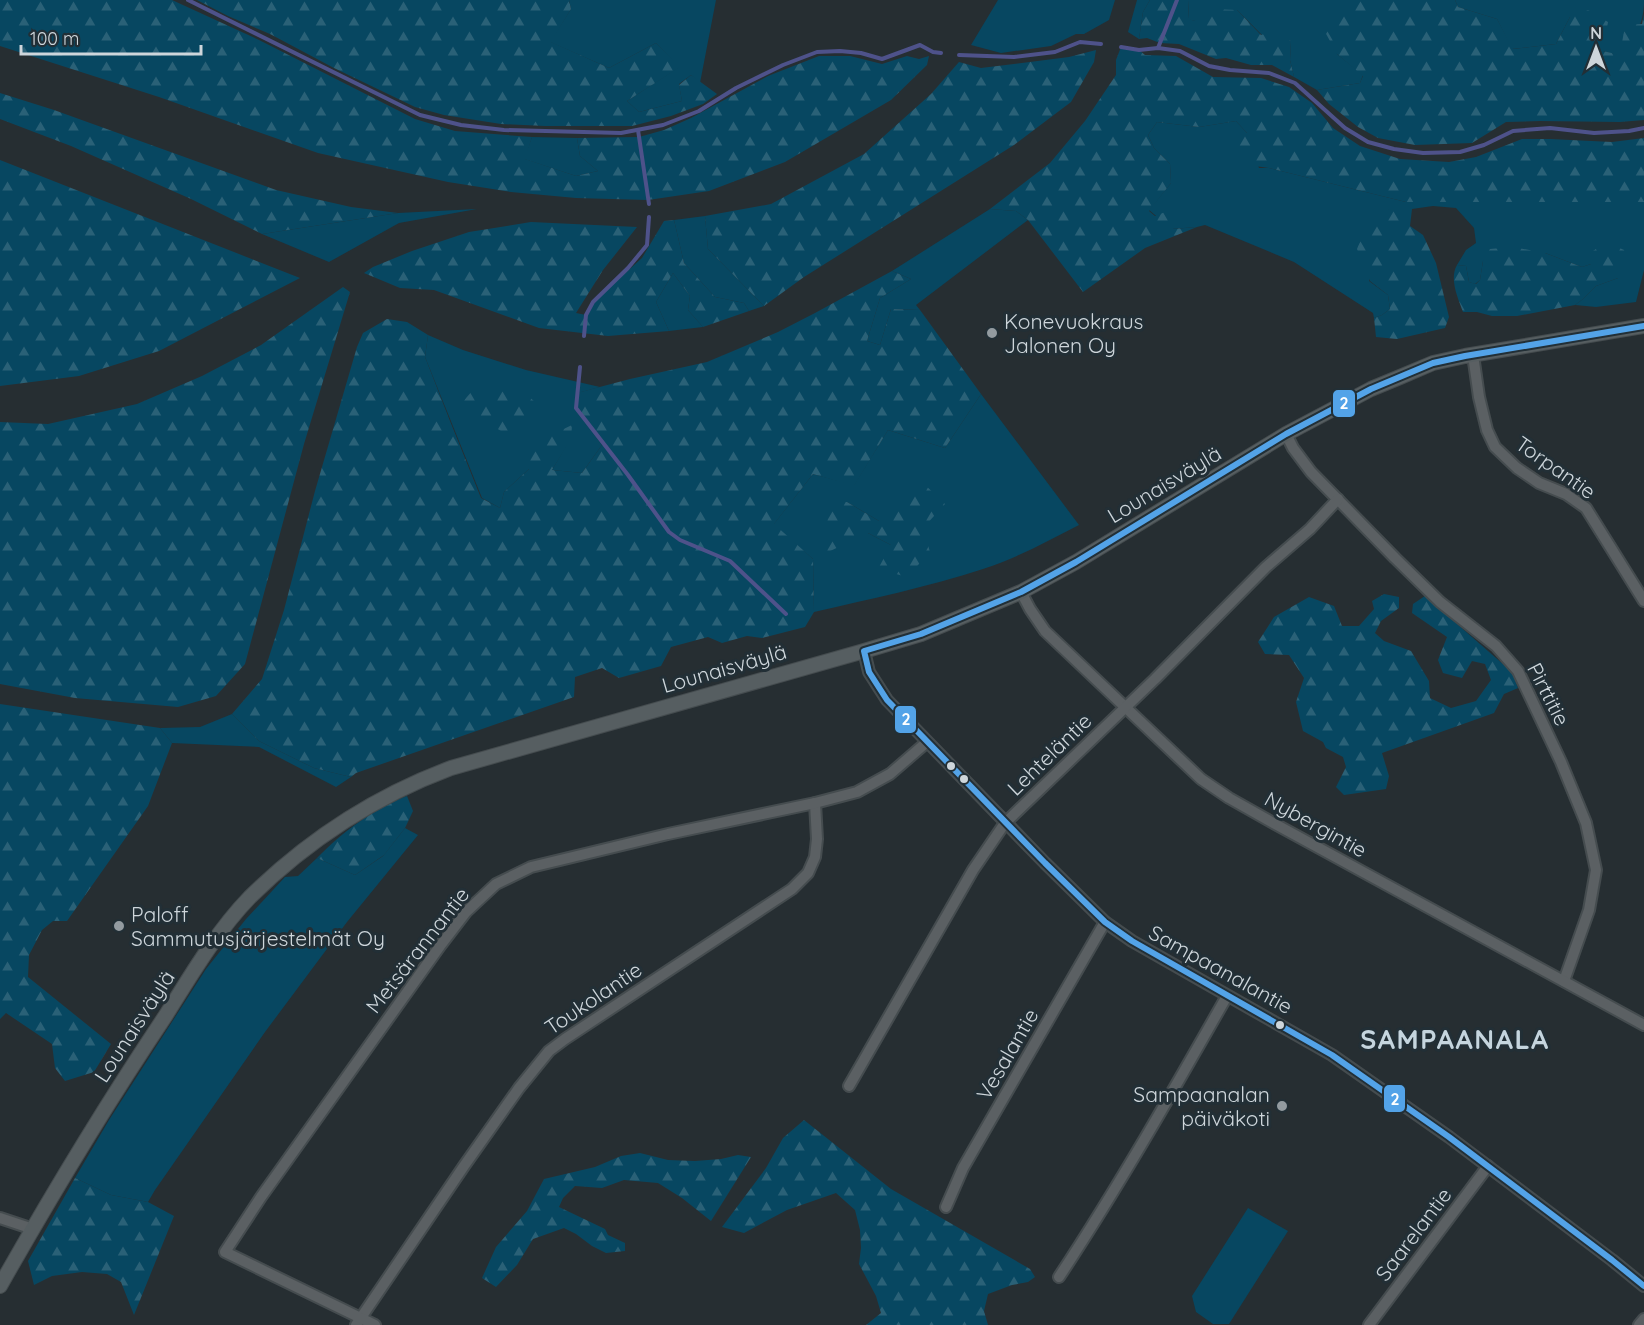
<svg xmlns="http://www.w3.org/2000/svg" width="1644" height="1325" font-family="Quicksand,sans-serif">
<style>
.grass{fill:#074761;fill-rule:evenodd}
.forest{fill:url(#forest-firs)}
.lines{fill:none;stroke-linecap:round;stroke-linejoin:round}
.stream{stroke:#4e528a;stroke-width:4}
.street-casing{stroke:#454c4f;stroke-width:14}
.secondary-casing{stroke:#454c4f;stroke-width:16}
.street{stroke:#5b6063;stroke-width:10}
.secondary{stroke:#565e61;stroke-width:14}
.bus-1-casing{stroke:#222f36;stroke-width:10}
.bus-1{stroke:#53a3e8;stroke-width:6}
.poi-dot{fill:#939ba0;stroke:#222f36;stroke-width:2}
.bus-dot{fill:#ced6db;stroke:#222f36;stroke-width:2}
.labels{text-anchor:middle;dominant-baseline:central;stroke-width:6;stroke-linejoin:round;paint-order:stroke}
.poi-label{font-size:21px;fill:#ced6db;stroke:#222f36;text-anchor:start}
.street-label{font-size:21px;fill:#ced6db;stroke:#222f36}
.district-label{font-size:27px;font-weight:bold;letter-spacing:1.5px;fill:#c5d5de;stroke:#222f36}
.line-badge{stroke:#222f36;stroke-width:2}
.badge-label{font-size:16px;text-anchor:middle;font-weight:bold;fill:#fff}
</style>
<defs>
<pattern id="forest-firs" width="22" height="20" patternUnits="userSpaceOnUse" patternTransform="scale(1.5)"><rect width="22" height="20" fill="#074761"/><path d="M5 1l3.5 6h-7zM16 11l3.5 6h-7z" fill="#2a6177"/></pattern>
</defs>
<rect width="100%" height="100%" fill="#262e32"/>
<g class="grass">
<path d="M 569,0 L 716,0 L 700,83 L 691,75 L 679,84 L 682,101 L 639,112 L 627,101 L 679,67 L 656,43 L 609,68 L 550,42 L 571,9 Z"/>
<path d="M 998,0 L 1115,0 L 1109,20 L 1084,34 L 1076,34 L 1051,46 L 1001,53 L 971,45 Z"/>
<path d="M 1137,0 L 1150,0 L 1143,12 L 1139,39 L 1128,32 Z"/>
<path d="M 1189,0 L 1336,0 L 1337,54 L 1363,75 L 1360,83 L 1317,90 L 1294,77 L 1290,60 L 1291,41 L 1262,35 L 1237,10 L 1194,21 L 1188,19 Z"/>
<path d="M 1455,0 L 1644,0 C 1644,26 1635,35 1621,56 L 1603,51 L 1570,17 L 1556,44 L 1512,49 L 1497,19 L 1458,7 Z"/>
<path d="M 1236,121 L 1247,133 L 1259,168 L 1269,168 L 1406,202 L 1644,202 L 1644,270 L 1636,302 L 1596,307 L 1575,305 L 1583,299 L 1596,286 L 1618,278 L 1591,264 L 1582,267 L 1545,253 L 1483,261 L 1480,280 L 1475,284 L 1469,282 L 1466,266 L 1457,265 L 1466,250 L 1476,243 L 1474,228 L 1456,208 L 1433,206 L 1412,209 L 1389,209 L 1369,281 L 1388,295 L 1390,309 L 1382,315 L 1374,318 L 1373,313 L 1294,262 L 1205,225 L 1197,227 L 1172,229 L 1149,210 L 1171,183 L 1170,164 L 1154,148 L 1148,135 L 1157,122 L 1199,127 Z"/>
<path d="M 532,137 L 577,138 L 580,156 L 598,171 L 576,176 L 524,159 Z"/>
<path d="M 477,209 L 399,223 L 329,262 L 262,234 L 398,213 Z"/>
<path d="M 990,209 L 1016,211 L 1028,220 L 916,305 L 920,310 L 891,309 L 880,345 L 867,341 L 880,298 L 911,279 L 892,271 Z"/>
<path d="M 705,216 L 708,249 L 764,306 L 749,311 L 744,303 L 715,297 L 684,263 L 674,220 Z"/>
<path d="M 673,273 L 690,296 L 688,310 L 703,327 L 669,331 L 656,302 Z"/>
<path d="M 428,335 L 463,350 L 526,370 L 600,387 L 578,393 L 581,418 L 602,445 L 582,473 L 552,470 L 570,439 L 529,469 L 504,492 L 500,508 L 482,498 L 425,357 Z"/>
<path d="M 981,394 L 1079,525 C 1048,541 1017,558 983,569 C 928,587 870,599 814,612 L 813,559 L 773,525 L 813,474 L 854,485 L 888,430 L 945,448 ZM 847,502 L 879,521 L 907,577 L 891,545 L 868,533 Z"/>
<path d="M 232,714 L 259,741 L 314,768 L 351,777 L 336,787 L 259,747 L 172,743 L 160,728 L 200,727 Z"/>
<path d="M 405,828 L 418,835 L 347,922 L 265,1032 L 155,1190 L 148,1202 L 111,1195 L 75,1178 L 109,1120 L 206,969 L 246,919 L 285,877 L 298,876 L 317,858 L 355,875 L 383,856 Z"/>
<path d="M 1248,1208 L 1288,1231 L 1229,1324 L 1213,1324 L 1196,1312 L 1192,1296 Z"/>
</g>
<g class="forest">
<path d="M 0,0 L 172,0 L 259,40 L 415,119 L 455,131 L 532,137 L 525,159 L 576,176 L 598,171 L 580,156 L 577,138 L 639,137 L 664,130 L 691,118 L 768,76 L 819,56 L 850,56 L 882,64 L 907,56 L 919,59 L 929,56 L 927,65 L 891,100 L 785,162 L 709,191 L 648,200 L 576,198 L 511,192 L 448,182 L 318,153 L 159,97 L 0,46 Z"/>
<path d="M 197,0 L 569,0 L 571,9 L 551,42 L 609,68 L 656,43 L 680,67 L 627,101 L 639,112 L 682,101 L 679,85 L 691,75 L 717,94 L 703,104 L 671,116 L 632,126 L 545,126 L 501,124 L 444,115 L 415,107 L 334,68 L 270,34 L 228,16 Z"/>
<path d="M 1150,0 L 1189,0 L 1188,18 L 1194,21 L 1211,9 L 1237,10 L 1261,35 L 1272,32 L 1291,41 L 1290,60 L 1294,77 L 1272,65 L 1251,65 L 1226,58 L 1216,59 L 1179,44 L 1160,43 L 1147,38 L 1139,39 L 1143,12 Z"/>
<path d="M 1336,0 L 1455,0 L 1458,7 L 1497,19 L 1513,49 L 1556,44 L 1570,17 L 1588,10 L 1608,22 L 1603,51 L 1620,55 L 1625,25 L 1642,24 L 1644,14 L 1644,120 L 1620,122 L 1540,121 L 1506,122 L 1472,143 L 1415,145 L 1378,138 L 1358,127 L 1329,104 L 1317,90 L 1360,83 L 1363,76 L 1337,54 L 1324,30 L 1336,19 Z"/>
<path d="M 1121,47 L 1139,50 L 1145,55 L 1176,56 L 1213,77 L 1261,78 L 1289,87 L 1312,103 L 1333,128 L 1360,146 L 1400,159 L 1449,162 L 1476,157 L 1522,139 L 1550,139 L 1612,142 L 1644,138 L 1644,202 L 1406,202 L 1269,168 L 1248,165 L 1233,157 L 1234,142 L 1247,133 L 1236,121 L 1199,127 L 1157,122 L 1148,135 L 1154,148 L 1170,164 L 1171,183 L 1149,211 L 1155,216 L 1170,210 L 1173,229 L 1197,227 L 1145,248 L 1083,292 L 1028,220 L 1016,211 L 990,209 L 1050,163 L 1085,121 L 1116,75 L 1116,60 Z"/>
<path d="M 1096,50 L 1094,62 L 1071,102 L 1014,145 L 804,277 L 764,306 L 708,249 L 705,216 L 771,204 L 864,154 L 931,94 L 959,62 L 981,68 L 1069,57 Z"/>
<path d="M 0,93 L 54,110 L 276,190 L 351,207 L 398,213 L 262,234 L 191,199 L 71,146 L 0,119 Z"/>
<path d="M 0,160 L 300,278 L 159,351 L 79,376 L 0,386 Z"/>
<path d="M 1389,209 L 1412,209 L 1410,226 L 1423,235 L 1436,263 L 1449,317 L 1445,328 L 1397,339 L 1376,337 L 1374,318 L 1382,315 L 1390,309 L 1388,295 L 1370,281 L 1357,249 L 1367,223 Z"/>
<path d="M 674,220 L 684,263 L 715,297 L 744,303 L 749,311 L 703,327 L 688,310 L 690,296 L 673,273 L 656,302 L 669,331 L 608,336 L 539,328 L 434,290 L 400,288 L 364,273 L 373,267 L 412,251 L 469,232 L 531,222 L 637,227 L 603,270 L 576,313 L 586,315 L 593,302 L 642,258 L 664,221 Z"/>
<path d="M 1606,242 L 1624,250 L 1628,265 L 1618,278 L 1596,286 L 1583,299 L 1575,305 L 1517,316 L 1492,316 L 1477,312 L 1463,312 C 1458,298 1449,279 1457,265 L 1466,266 L 1469,282 L 1476,284 L 1480,280 L 1483,261 L 1490,249 L 1513,247 L 1545,253 L 1582,267 L 1591,264 L 1593,251 Z"/>
<path d="M 892,271 L 911,279 L 880,298 L 867,341 L 880,345 L 891,309 L 920,310 L 981,394 L 945,448 L 888,430 L 854,486 L 813,474 L 774,524 L 813,559 L 814,612 L 805,627 L 762,638 L 747,636 L 722,643 L 708,637 L 671,647 L 661,666 L 619,678 L 602,668 L 575,677 L 574,697 L 356,773 L 351,777 L 314,768 L 259,741 L 232,714 L 262,679 L 284,610 L 315,491 L 357,347 L 363,333 L 387,319 L 407,322 L 428,335 L 425,357 L 450,421 L 481,498 L 500,508 L 504,492 L 529,469 L 530,445 L 572,425 L 571,439 L 552,470 L 582,473 L 602,445 L 580,418 L 577,393 L 630,379 L 707,362 L 778,332 L 815,313 Z"/>
<path d="M 343,287 L 350,292 L 304,444 L 245,664 L 216,696 L 178,707 L 75,698 L 0,684 L 0,422 L 48,424 L 137,404 L 202,376 L 261,345 Z"/>
<path d="M 473,390 L 524,392 L 537,404 L 512,438 L 460,405 Z"/>
<path d="M 922,482 L 945,504 L 923,528 L 930,552 L 907,577 L 878,569 L 891,545 L 868,533 L 826,553 L 828,501 L 847,502 L 879,521 Z"/>
<path d="M 1384,594 L 1399,597 L 1399,608 L 1381,621 L 1375,633 L 1384,641 L 1411,651 L 1429,681 L 1430,698 L 1451,708 L 1476,701 L 1491,680 L 1485,664 L 1472,661 L 1462,678 L 1443,673 L 1438,660 L 1447,637 L 1412,613 L 1413,604 L 1425,596 L 1512,672 L 1518,688 L 1504,694 L 1494,713 L 1382,753 L 1389,776 L 1386,789 L 1344,795 L 1336,787 L 1346,767 L 1343,757 L 1326,748 L 1323,742 L 1303,731 L 1296,702 L 1304,678 L 1289,655 L 1265,654 L 1258,642 L 1274,617 L 1309,597 L 1334,606 L 1342,626 L 1359,626 L 1374,609 L 1372,601 Z"/>
<path d="M 0,704 L 160,728 L 172,743 L 148,806 L 67,921 L 53,921 L 42,930 L 29,955 L 28,977 L 111,1044 L 94,1072 L 65,1081 L 55,1068 L 52,1044 L 6,1013 L 0,1019 Z"/>
<path d="M 407,796 L 413,811 L 405,828 L 384,855 L 355,875 L 317,858 C 342,832 373,809 407,796 Z"/>
<path d="M 804,1120 L 891,1189 L 1030,1269 L 1035,1277 L 1028,1282 L 1012,1285 L 988,1294 L 984,1311 L 988,1325 L 866,1325 L 881,1313 L 876,1296 L 859,1264 L 861,1248 L 860,1230 L 855,1210 L 836,1193 L 787,1210 L 744,1233 L 722,1227 L 766,1168 L 783,1138 Z"/>
<path d="M 640,1153 L 668,1160 L 695,1161 L 721,1159 L 738,1155 L 751,1157 L 711,1221 L 682,1198 L 658,1183 L 624,1180 L 602,1188 L 575,1186 L 563,1198 L 559,1207 L 605,1229 L 608,1235 L 625,1243 L 625,1251 L 606,1253 L 592,1246 L 576,1234 L 564,1228 L 533,1239 L 517,1265 L 496,1287 L 482,1278 L 496,1247 L 527,1211 L 544,1179 L 595,1167 L 621,1156 Z"/>
<path d="M 75,1178 L 111,1195 L 148,1202 L 174,1216 L 134,1315 L 121,1282 L 107,1274 L 82,1272 L 52,1276 L 34,1285 L 28,1261 Z"/>
</g>
<g class="lines">
<g class="stream">
<path d="M 188,0 L 420,115 L 461,125 L 504,130 L 621,133 L 663,125 L 699,111 L 736,88 L 783,65 L 817,52 L 840,51 L 861,53 L 882,59 L 920,45 L 933,52 L 941,53"/>
<path d="M 1121,47 L 1139,50 L 1158,48 L 1180,51 L 1209,66 L 1230,70 L 1269,73 L 1295,83 L 1345,128 L 1368,142 L 1394,149 L 1423,153 L 1460,152 L 1484,145 L 1513,131 L 1550,128 L 1594,133 L 1629,131 L 1644,128"/>
<path d="M 1158,48 L 1177,0"/>
<path d="M 959,55 L 1014,57 L 1055,52 L 1080,42 L 1101,44"/>
<path d="M 638,130 L 649,204"/>
<path d="M 584,336 L 586,315 L 593,302 L 628,268 L 647,245 L 649,217"/>
<path d="M 580,367 L 576,408 L 628,475 L 669,532 L 680,540 L 730,561 L 786,614"/>
</g>
<defs>
<g id="street">
<path d="M 1473,355 L 1479,397 L 1487,430 L 1495,447 L 1517,468 L 1539,483 L 1566,494 L 1586,508 L 1644,601"/>
<path d="M 1286,434 L 1293,448 L 1311,472 L 1395,558 L 1440,602 L 1496,646 L 1518,671 L 1561,762 L 1586,823 L 1596,870 L 1589,910 L 1564,981"/>
<path d="M 1021,592 L 1030,609 L 1045,631 L 1201,779 L 1229,798 L 1275,824 L 1644,1025"/>
<path d="M 864,651 L 869,672 L 887,700 L 1045,863 L 1105,922 L 1132,941 L 1332,1055 L 1449,1137 L 1612,1260 L 1644,1286"/>
<path d="M 849,1086 L 973,870 L 1005,823 L 1155,679 L 1266,567 L 1310,529 L 1338,499"/>
<path d="M 946,1207 L 963,1168 L 1105,922"/>
<path d="M 0,1218 L 33,1229"/>
<path d="M 1059,1277 C 1119,1186 1173,1091 1227,996"/>
<path d="M 356,1325 L 464,1166 L 519,1088 L 549,1051 L 565,1039 L 792,889 L 808,873 L 815,857 L 817,839 L 815,803"/>
<path d="M 375,1325 L 225,1252 L 261,1197 L 440,946 L 466,912 L 496,884 L 531,867 L 668,834 L 815,803 L 857,792 L 890,774 L 927,742"/>
<path d="M 1369,1325 L 1488,1166"/>
<path d="M 1639,1325 L 1644,1319"/>
</g>
<path id="secondary" d="M 0,1286 C 52,1194 107,1103 166,1015 C 191,975 217,931 250,897 C 308,840 376,796 451,768 L 864,651 L 921,634 L 1021,592 L 1076,562 L 1286,434 L 1371,389 L 1400,377 L 1433,363 L 1465,356 L 1644,326"/>
</defs>
<use href="#street" class="street-casing"/>
<use href="#secondary" class="secondary-casing"/>
<use href="#street" class="street"/>
<use href="#secondary" class="secondary"/>
<defs>
<path id="bus-1" d="M 1644,326 L 1465,356 L 1433,363 L 1371,389 L 1286,434 L 1076,562 L 1021,592 L 921,634 L 864,651 L 869,672 L 887,700 L 1045,863 L 1105,922 L 1132,941 L 1332,1055 L 1449,1137 L 1612,1260 L 1644,1286"/>
</defs>
<use href="#bus-1" class="bus-1-casing"/>
<use href="#bus-1" class="bus-1"/>
</g>
<g class="poi-dot">
<circle cx="992" cy="333" r="6"/>
<circle cx="119" cy="926" r="6"/>
<circle cx="1282" cy="1106" r="6"/>
</g>
<g class="bus-dot">
<circle cx="951" cy="766" r="5"/>
<circle cx="964" cy="779" r="5"/>
<circle cx="1280" cy="1025" r="5"/>
</g>
<g class="labels">
<g class="poi-label">
<text x="1004" y="321">Konevuokraus<tspan x="1004" dy="24">Jalonen Oy</tspan></text>
<text x="131" y="914">Paloff<tspan x="131" dy="24">Sammutusjärjestelmät Oy</tspan></text>
<text x="1270" y="1094" text-anchor="end">Sampaanalan<tspan x="1270" dy="24">päiväkoti</tspan></text>
</g>
<g class="street-label">
<text transform="translate(1556 467) rotate(35)">Torpantie</text>
<text transform="translate(1164 484) rotate(-31)">Lounaisväylä</text>
<text transform="translate(724 668) rotate(-16)">Lounaisväylä</text>
<text transform="translate(1549 694) rotate(63)">Pirttitie</text>
<text transform="translate(1049 754) rotate(-44)">Lehteläntie</text>
<text transform="translate(1316 824) rotate(29)">Nybergintie</text>
<text transform="translate(417 950) rotate(-52)">Metsärannantie</text>
<text transform="translate(1221 969) rotate(29)">Sampaanalantie</text>
<text transform="translate(593 998) rotate(-34)">Toukolantie</text>
<text transform="translate(134 1026) rotate(-57)">Lounaisväylä</text>
<text transform="translate(1007 1054) rotate(-60)">Vesalantie</text>
<text transform="translate(1413 1234) rotate(-53)">Saarelantie</text>
</g>
<g class="district-label">
<text x="1455" y="1039">SAMPAANALA</text>
</g>
</g>
<g class="line-badge">
<rect x="1332" y="389" width="24" height="29" rx="6" fill="#53a3e8"/>
<rect x="894" y="705" width="23" height="29" rx="6" fill="#53a3e8"/>
<rect x="1383" y="1084" width="23" height="29" rx="6" fill="#53a3e8"/>
</g>
<g class="badge-label">
<text x="1344" y="409">2</text>
<text x="906" y="725">2</text>
<text x="1395" y="1105">2</text>
</g>
<g transform="translate(1596 48)" stroke="#222f36" stroke-width="4.5" paint-order="stroke">
<path d="M0-4.5L10 22L0 15L-10 22Z" fill="#ced6db"/>
<text y="-9" font-size="16" font-weight="bold" text-anchor="middle" fill="#ced6db">N</text>
</g>
<path d="M21 45v9h180v-9" fill="none" stroke="#ced6db" stroke-width="3"/>
<text x="30" y="45" font-size="18" fill="#ced6db" stroke="#222f36" stroke-width="4.5" paint-order="stroke">100 m</text>
</svg>
